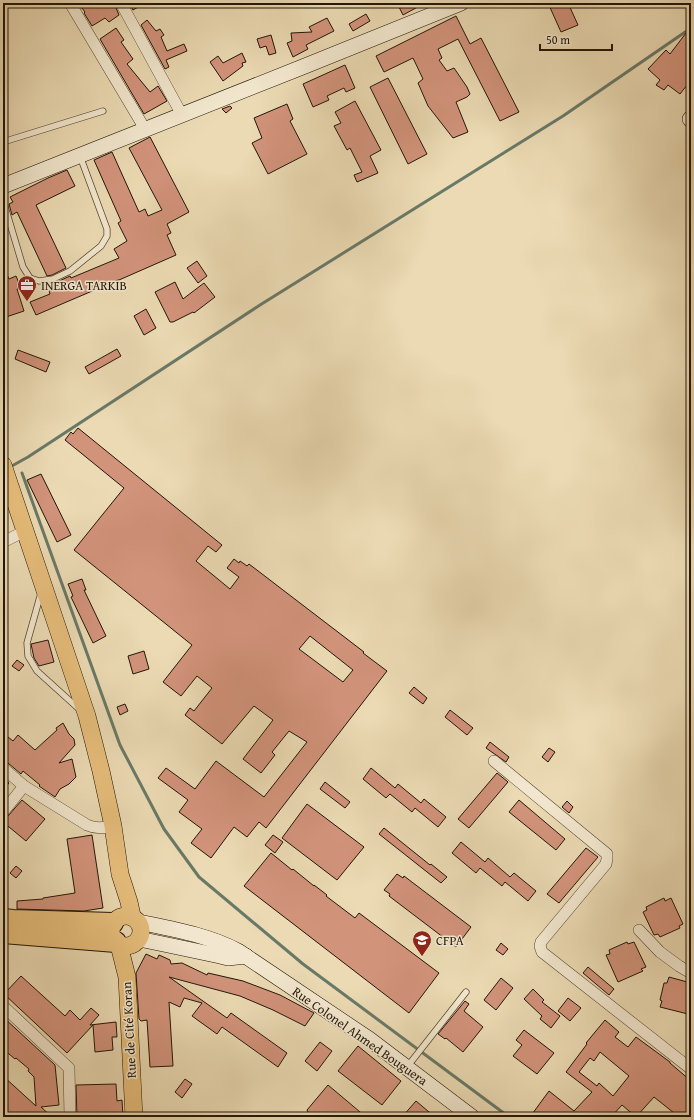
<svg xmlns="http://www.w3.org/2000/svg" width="694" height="1120" font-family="'Gentium Book Plus',serif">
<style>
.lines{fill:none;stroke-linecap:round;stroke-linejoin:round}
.stream{stroke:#697967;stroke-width:3}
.building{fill:#d2937b;stroke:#221506;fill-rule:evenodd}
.lane-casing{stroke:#544631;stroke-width:7}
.street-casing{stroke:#544631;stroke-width:12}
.secondary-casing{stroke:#221506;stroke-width:16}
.primary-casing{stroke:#221506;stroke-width:18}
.highway-casing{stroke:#221506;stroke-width:22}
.lane{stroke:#f2e7ce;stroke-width:5.5}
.street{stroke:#f2e7ce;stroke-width:11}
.secondary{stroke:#f2e7ce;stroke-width:15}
.primary{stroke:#e6bd7a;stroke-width:17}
.highway{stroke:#e6bd7a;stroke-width:20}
.labels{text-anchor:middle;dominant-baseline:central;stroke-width:3;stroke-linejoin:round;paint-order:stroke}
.poi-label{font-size:13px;fill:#221506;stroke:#f2e7ce;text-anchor:start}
.street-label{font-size:13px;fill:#221506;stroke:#f2e7ce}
</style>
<rect width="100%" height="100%" fill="#ebdab3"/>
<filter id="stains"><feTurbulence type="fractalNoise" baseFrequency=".005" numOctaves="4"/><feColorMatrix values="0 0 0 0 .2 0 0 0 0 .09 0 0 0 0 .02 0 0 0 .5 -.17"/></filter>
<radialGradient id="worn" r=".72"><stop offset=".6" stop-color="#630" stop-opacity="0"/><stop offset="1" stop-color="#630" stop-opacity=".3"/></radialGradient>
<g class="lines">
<g class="stream">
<path d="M 10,467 L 28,457 L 260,305 L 563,116 L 691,28"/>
<path d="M 22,473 L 120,745 L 164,829 L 199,877 L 303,964 L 509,1117"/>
</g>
</g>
<g class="building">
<path d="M 78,3 L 114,3 L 119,15 L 109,22 L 105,18 L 92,26 L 84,13 L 85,12 Z"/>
<path d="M 129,3 L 145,3 L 133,10 Z"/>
<path d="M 397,3 L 425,3 L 403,15 Z"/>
<path d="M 548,3 L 568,3 L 578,25 L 561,32 Z"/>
<path d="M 366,14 L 370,21 L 353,31 L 349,24 Z"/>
<path d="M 456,16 L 470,44 L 481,38 L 519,112 L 500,121 L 458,39 L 438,49 L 442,58 L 439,60 L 447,71 L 454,68 L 467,87 L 470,94 L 467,97 L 456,102 L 468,132 L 453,138 L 428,106 L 418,83 L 423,79 L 413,58 L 384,72 L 376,56 Z"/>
<path d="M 327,18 L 334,31 L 306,45 L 308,49 L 293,57 L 287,43 L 292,41 L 291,33 L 312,32 L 309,27 Z"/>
<path d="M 147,20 L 156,31 L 160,29 L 164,35 L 161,37 L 167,51 L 184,44 L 187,51 L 166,60 L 169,67 L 165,69 L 141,25 Z"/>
<path d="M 116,28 L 124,40 L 121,42 L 133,59 L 127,64 L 150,92 L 158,86 L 167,101 L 144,114 L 100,39 Z"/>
<path d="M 686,33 L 691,37 L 691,80 L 680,94 L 668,85 L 664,90 L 656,85 L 660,80 L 648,69 L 666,50 L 670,54 Z"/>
<path d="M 271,35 L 276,53 L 269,55 L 266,46 L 260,48 L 257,39 Z"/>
<path d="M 242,53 L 246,62 L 242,63 L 243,66 L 223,81 L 210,62 L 218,56 L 223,63 Z"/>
<path d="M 345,65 L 355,88 L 346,92 L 344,88 L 327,96 L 329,100 L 313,107 L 303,84 Z"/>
<path d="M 388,78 L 427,154 L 408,164 L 370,87 Z"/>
<path d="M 355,101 L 381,150 L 370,156 L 378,173 L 357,182 L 354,175 L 362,172 L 350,148 L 347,150 L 334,126 L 341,123 L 335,112 Z"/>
<path d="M 287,104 L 293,119 L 290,121 L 307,154 L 268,174 L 252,143 L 262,138 L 254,118 Z"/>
<path d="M 230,106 L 232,108 L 226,113 L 222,109 Z"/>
<path d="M 150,137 L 189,212 L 167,224 L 171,233 L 167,235 L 176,255 L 119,280 L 118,280 L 36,315 L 30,302 L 50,294 L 48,288 L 52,286 L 51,284 L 55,283 L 70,276 L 71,278 L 119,258 L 114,249 L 127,241 L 118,223 L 121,221 L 94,160 L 112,152 L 139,212 L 145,209 L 148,216 L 162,210 L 129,148 Z"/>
<path d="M 67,170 L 75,186 L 36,205 L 66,268 L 52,275 L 47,276 L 17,212 L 12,215 L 9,204 L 13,202 L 10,197 L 48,178 Z"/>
<path d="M 197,261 L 207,276 L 198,283 L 187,268 Z"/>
<path d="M 3,266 L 9,279 L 16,276 L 21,288 L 17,289 L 24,311 L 3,318 Z"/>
<path d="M 175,282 L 183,299 L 204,283 L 215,297 L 194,313 L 193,312 L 173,322 L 170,322 L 155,292 Z"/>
<path d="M 146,309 L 156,328 L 144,335 L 134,316 Z"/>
<path d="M 117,349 L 121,356 L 89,374 L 85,367 Z"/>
<path d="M 18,350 L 50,362 L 46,372 L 15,359 Z"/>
<path d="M 78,428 L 222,545 L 216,552 L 208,546 L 196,561 L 230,589 L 239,577 L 227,568 L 234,559 L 239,563 L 240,561 L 247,566 L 249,564 L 364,652 L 363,653 L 387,671 L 266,828 L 259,822 L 247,837 L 234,827 L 211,858 L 191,843 L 202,829 L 179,812 L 188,800 L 158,778 L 166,768 L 195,789 L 216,761 L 264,797 L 307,742 L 289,731 L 272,752 L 275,755 L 261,773 L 243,759 L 273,720 L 254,706 L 222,744 L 185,715 L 190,708 L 194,711 L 212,688 L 197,676 L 181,696 L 163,682 L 192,645 L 74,550 L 124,488 L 65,440 L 71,432 L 73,434 ZM 310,636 L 353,670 L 343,682 L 299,649 Z"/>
<path d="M 41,474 L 71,535 L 57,542 L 27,480 Z"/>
<path d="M 82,579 L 86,590 L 84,590 L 106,636 L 93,643 L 71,597 L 73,596 L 68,584 Z"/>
<path d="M 48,640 L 54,662 L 39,666 L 34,658 L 31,644 Z"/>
<path d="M 144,651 L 149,669 L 133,674 L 128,656 Z"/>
<path d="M 17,660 L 24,665 L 19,671 L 12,666 Z"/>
<path d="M 414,687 L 427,698 L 423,704 L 409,693 Z"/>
<path d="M 125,704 L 128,711 L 120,715 L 117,707 Z"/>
<path d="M 450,710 L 473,728 L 467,735 L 445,717 Z"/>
<path d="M 63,723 L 69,734 L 74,739 L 75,745 L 59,763 L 72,759 L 76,777 L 69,784 L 60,789 L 55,797 L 39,786 L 40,785 L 23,771 L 21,774 L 8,763 L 3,761 L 3,733 L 13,741 L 18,735 L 35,750 L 57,730 L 56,728 Z"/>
<path d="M 490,742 L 509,757 L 506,762 L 486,748 Z"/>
<path d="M 549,748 L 555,752 L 548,762 L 542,757 Z"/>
<path d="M 371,768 L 395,788 L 398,784 L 421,803 L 424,799 L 446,817 L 438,827 L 415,808 L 412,812 L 390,794 L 386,798 L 363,779 Z"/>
<path d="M 497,773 L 508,782 L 469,828 L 458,819 Z"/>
<path d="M 3,777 L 9,783 L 3,790 Z"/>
<path d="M 325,782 L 350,802 L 345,808 L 320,789 Z"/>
<path d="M 22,800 L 45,819 L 26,841 L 3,822 L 3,819 L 8,816 Z"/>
<path d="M 519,800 L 565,839 L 556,850 L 509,812 Z"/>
<path d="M 567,801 L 573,807 L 569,813 L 562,807 Z"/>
<path d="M 307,804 L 364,847 L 337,880 L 282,838 Z"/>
<path d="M 384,828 L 430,865 L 431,864 L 447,877 L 441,883 L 379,834 Z"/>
<path d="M 92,835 L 103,908 L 84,911 L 17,909 L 17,901 L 43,899 L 43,898 L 75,893 L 67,839 Z"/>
<path d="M 273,835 L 283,842 L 275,853 L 265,845 Z"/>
<path d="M 461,842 L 485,862 L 488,858 L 510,877 L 514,873 L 536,891 L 528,901 L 505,882 L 502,886 L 480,868 L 476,873 L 452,853 Z"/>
<path d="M 586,848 L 598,857 L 559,903 L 547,894 Z"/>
<path d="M 271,853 L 292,870 L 293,869 L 314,886 L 314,885 L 327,895 L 326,896 L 355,918 L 359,913 L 439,973 L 409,1013 L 244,886 Z"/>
<path d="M 16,866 L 22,871 L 16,878 L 10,873 Z"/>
<path d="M 397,874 L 403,878 L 404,876 L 471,927 L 456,947 L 389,896 L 390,894 L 384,890 Z"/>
<path d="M 664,898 L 665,901 L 671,898 L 683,924 L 679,926 L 680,928 L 660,937 L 658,934 L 654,935 L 643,912 L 647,910 L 646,907 Z"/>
<path d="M 627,942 L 628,944 L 634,942 L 646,967 L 641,969 L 643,971 L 618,982 L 606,955 L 610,954 L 609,950 Z"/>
<path d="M 501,943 L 508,949 L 503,955 L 496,950 Z"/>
<path d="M 146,954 L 157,959 L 159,955 L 170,960 L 171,964 L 182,963 L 207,975 L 208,973 L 243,981 L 280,995 L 314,1013 L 305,1026 L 273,1010 L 240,996 L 169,977 L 227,1018 L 231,1013 L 287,1053 L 278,1067 L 222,1027 L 217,1034 L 192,1016 L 202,1003 L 184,998 L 180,1007 L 169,1002 L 173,1066 L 150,1067 L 147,1020 L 141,1021 L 139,1019 L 136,973 Z"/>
<path d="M 588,967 L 614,989 L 609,995 L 583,973 Z"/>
<path d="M 21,976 L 65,1016 L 70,1010 L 80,1020 L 91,1008 L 99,1015 L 90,1025 L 116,1022 L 117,1037 L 112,1037 L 113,1050 L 95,1052 L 93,1025 L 67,1053 L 4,994 Z"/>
<path d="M 669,977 L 691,983 L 691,1009 L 689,1008 L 688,1014 L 660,1007 L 662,1001 L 660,1000 L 664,983 L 667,983 Z"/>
<path d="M 501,978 L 513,988 L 496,1010 L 484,1000 Z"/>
<path d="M 533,989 L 544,1000 L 542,1002 L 560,1016 L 551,1028 L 540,1019 L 542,1016 L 524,999 Z"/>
<path d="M 568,998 L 581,1008 L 570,1021 L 558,1011 Z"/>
<path d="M 465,1001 L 469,1004 L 464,1011 L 483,1027 L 463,1052 L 446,1038 L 445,1039 L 438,1034 Z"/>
<path d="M 3,1017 L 55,1065 L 59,1105 L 41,1107 L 52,1117 L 9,1117 L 3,1112 L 3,1076 L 36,1106 L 34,1077 L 28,1071 L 29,1069 L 16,1058 L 15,1059 L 3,1049 Z"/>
<path d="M 605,1020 L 619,1032 L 615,1037 L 628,1047 L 636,1037 L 670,1062 L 670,1063 L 691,1081 L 691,1114 L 689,1117 L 679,1117 L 654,1097 L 636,1117 L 622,1105 L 611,1117 L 530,1117 L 549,1091 L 574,1111 L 592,1092 L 566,1072 L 587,1044 L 586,1043 ZM 600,1052 L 629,1076 L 613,1096 L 599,1083 L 597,1086 L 579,1072 L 590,1058 L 594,1061 Z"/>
<path d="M 524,1030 L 554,1053 L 537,1074 L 513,1056 L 522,1045 L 516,1040 Z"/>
<path d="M 320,1042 L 332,1051 L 317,1071 L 305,1061 Z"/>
<path d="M 358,1046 L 401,1081 L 382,1105 L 338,1071 Z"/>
<path d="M 185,1079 L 192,1084 L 182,1098 L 175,1092 Z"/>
<path d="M 116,1084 L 117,1101 L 122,1100 L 123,1117 L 77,1117 L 76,1085 Z"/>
<path d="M 328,1085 L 366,1117 L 304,1117 L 308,1112 L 307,1110 Z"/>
<path d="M 416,1101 L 435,1117 L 402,1117 Z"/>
</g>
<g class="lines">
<defs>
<g id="lane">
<path d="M 3,142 L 103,111"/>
<path d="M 3,200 L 23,267 L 30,278 L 39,281 L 53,279 L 70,271 L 101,246 L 107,236 L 107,229 L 80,156"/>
<path d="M 41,593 L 27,643 L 28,656 L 37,671 L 79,709"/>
<path d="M 407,1067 L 466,992"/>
</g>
<g id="street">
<path d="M 70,3 L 145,129"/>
<path d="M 121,3 L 182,115"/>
<path d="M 3,542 L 25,531"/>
<path d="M 494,761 L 607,854 L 607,859 L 606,864 L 541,942 L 540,946 L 542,952 L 691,1069"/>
<path d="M 3,768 L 24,786 L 87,825 C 96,829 103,828 113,826"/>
<path d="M 3,812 L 24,786"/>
<path d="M 639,930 L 660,952 L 679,966 L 691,973"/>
<path d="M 3,1006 L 69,1068 L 70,1117"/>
</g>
<g id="secondary">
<path d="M 691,118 L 690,119 L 691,120"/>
<path d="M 3,186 L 305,66 L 461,3"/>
<path d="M 139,922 C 172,929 208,935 238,951 L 369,1039 L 472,1117"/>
<path d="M 139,939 L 168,945 L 220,956 L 228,958 L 246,956"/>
</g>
<g id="primary">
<path d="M 3,465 L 87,716 L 101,771 L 113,826 L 120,874 L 129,902 L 132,916"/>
<circle cx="126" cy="931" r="15"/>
<path d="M 119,945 L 127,977 L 134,1117"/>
</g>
<g id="highway">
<path d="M 3,919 L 13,920 L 113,923"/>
<path d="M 3,933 L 116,942"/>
</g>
</defs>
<use href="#lane" class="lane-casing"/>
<use href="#street" class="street-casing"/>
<use href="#secondary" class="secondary-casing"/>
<use href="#primary" class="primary-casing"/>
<use href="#highway" class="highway-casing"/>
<use href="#lane" class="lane"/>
<use href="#street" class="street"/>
<use href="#secondary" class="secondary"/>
<use href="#primary" class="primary"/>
<use href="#highway" class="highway"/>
</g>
<defs>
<symbol id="office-pin" viewBox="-11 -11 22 30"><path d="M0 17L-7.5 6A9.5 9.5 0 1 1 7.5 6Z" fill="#8f2418" stroke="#f2e7ce"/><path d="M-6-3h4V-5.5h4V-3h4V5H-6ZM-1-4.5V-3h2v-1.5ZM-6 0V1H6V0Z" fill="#fff"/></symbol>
<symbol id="university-pin" viewBox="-11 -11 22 30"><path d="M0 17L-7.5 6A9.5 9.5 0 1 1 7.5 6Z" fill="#8f2418" stroke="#f2e7ce"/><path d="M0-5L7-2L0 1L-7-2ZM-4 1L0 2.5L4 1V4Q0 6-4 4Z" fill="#fff"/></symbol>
</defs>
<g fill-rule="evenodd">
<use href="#office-pin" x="16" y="274" width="22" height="30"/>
<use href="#university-pin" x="411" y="929" width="22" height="30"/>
</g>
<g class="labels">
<g class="poi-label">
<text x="41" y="285">INERGA TARKIB</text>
<text x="436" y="940">CFPA</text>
</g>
<g class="street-label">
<text transform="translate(129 1030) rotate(-93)">Rue de Cité Koran</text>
<text transform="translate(360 1036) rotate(35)">Rue Colonel Ahmed Bouguera</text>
</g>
</g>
<rect width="694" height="1120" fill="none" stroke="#ebdab3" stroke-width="16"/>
<rect x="4" y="4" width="686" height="1112" fill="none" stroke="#221506" stroke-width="2"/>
<rect x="8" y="8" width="678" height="1104" fill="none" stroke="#221506"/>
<path d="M540 44v6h72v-6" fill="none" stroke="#221506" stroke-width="2"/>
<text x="546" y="44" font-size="12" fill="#221506" stroke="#f2e7ce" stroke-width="3" paint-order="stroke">50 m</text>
<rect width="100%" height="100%" filter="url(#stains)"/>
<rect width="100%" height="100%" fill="url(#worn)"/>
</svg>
